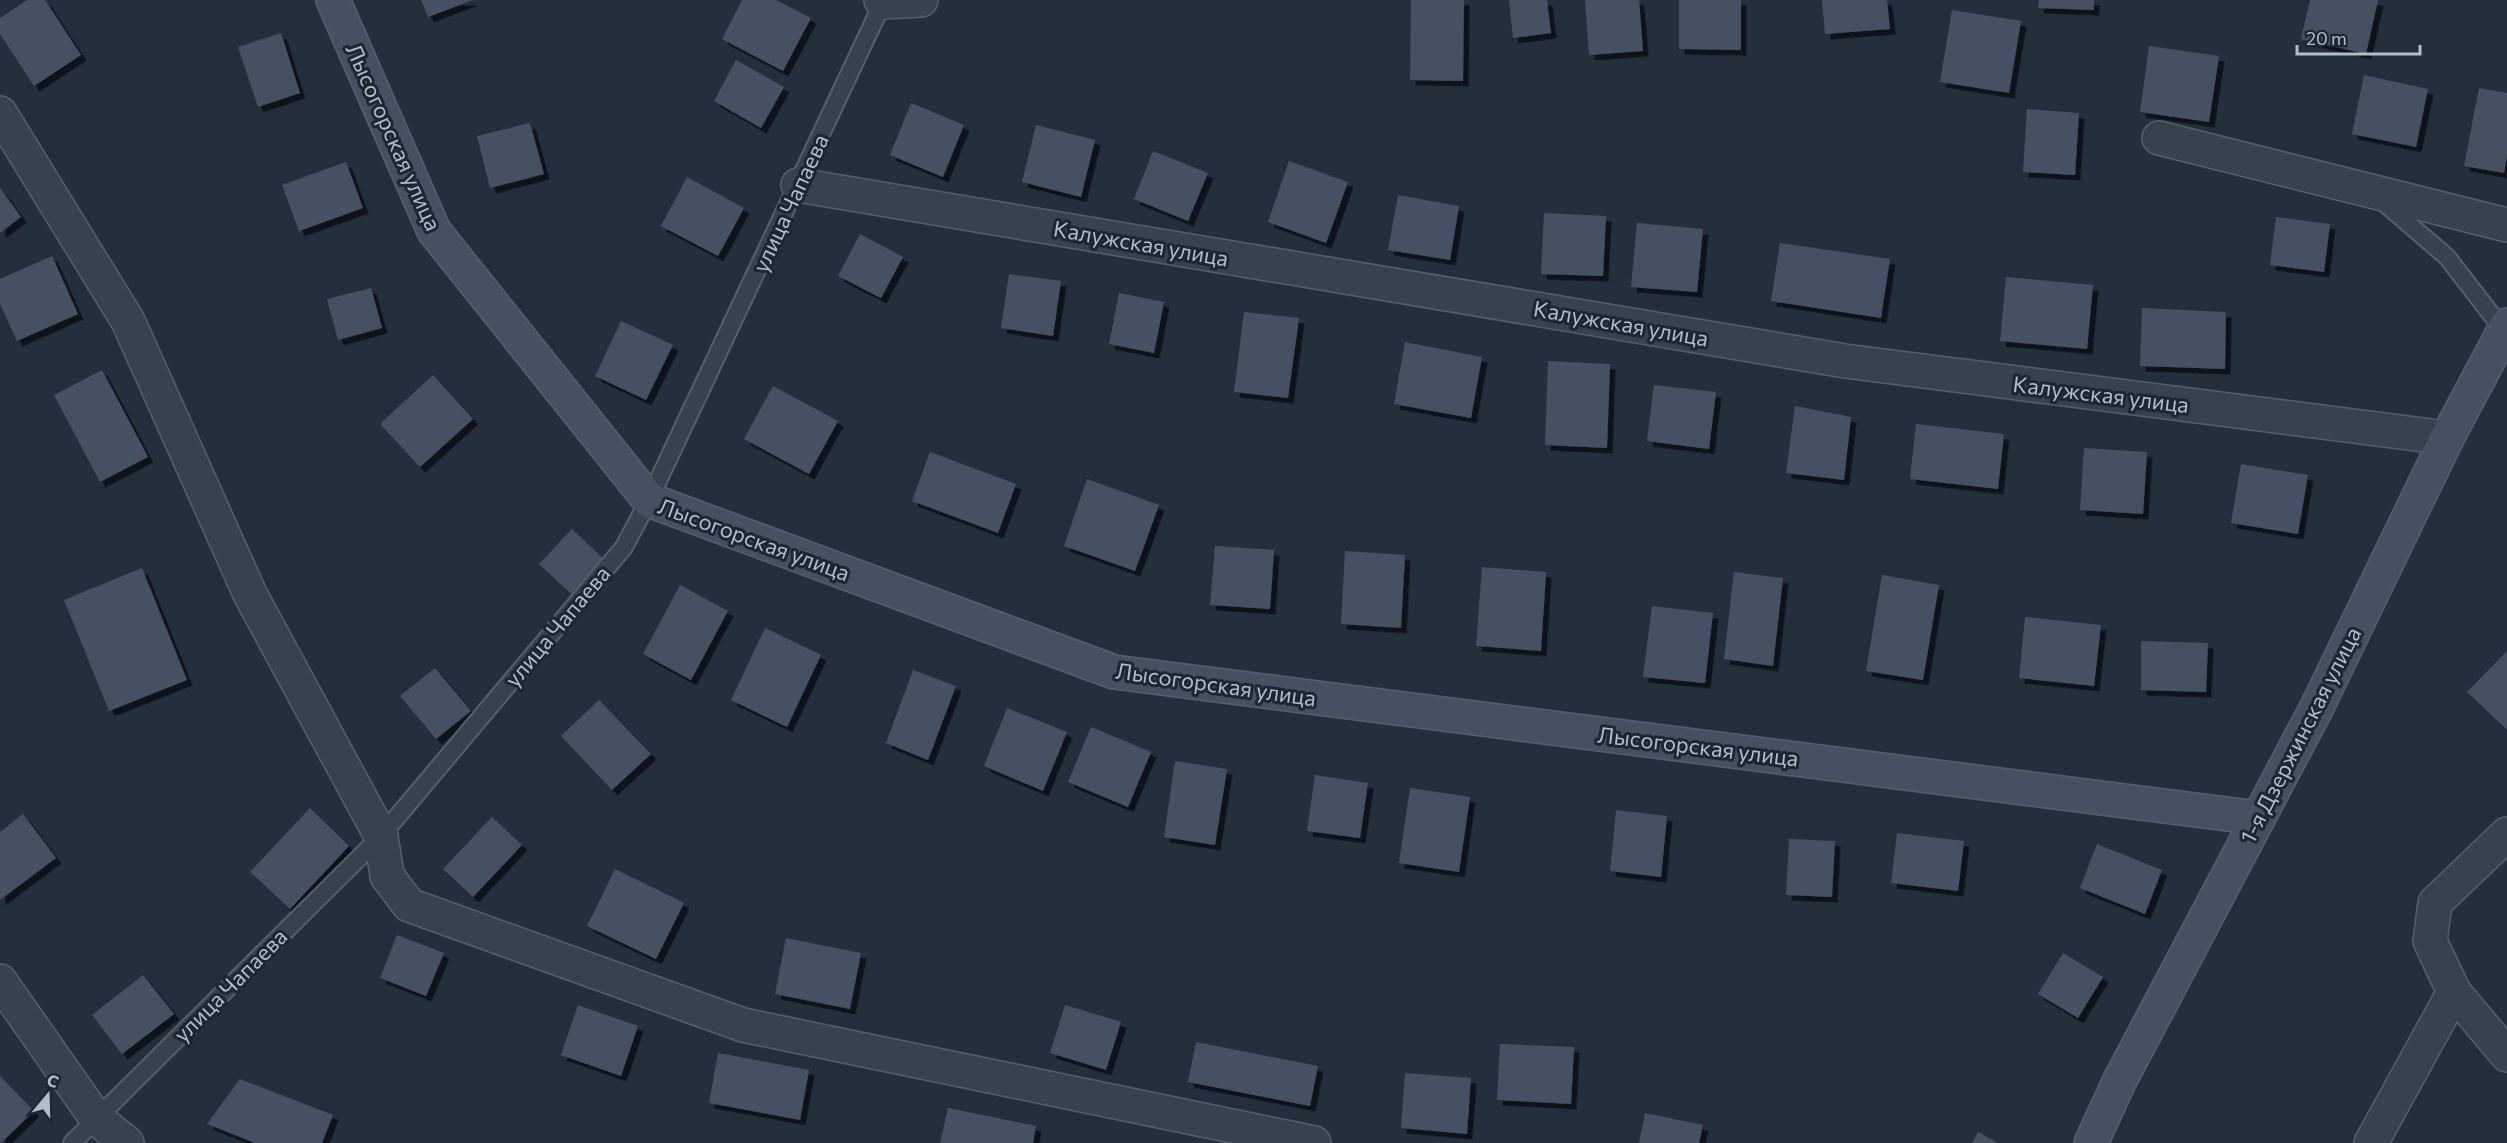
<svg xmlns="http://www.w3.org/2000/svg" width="2507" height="1143" font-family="Commissioner,sans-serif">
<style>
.building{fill:#455162;filter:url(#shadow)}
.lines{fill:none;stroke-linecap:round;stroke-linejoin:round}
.lane-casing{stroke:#565f6c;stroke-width:20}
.street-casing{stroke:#565f6c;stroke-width:36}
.secondary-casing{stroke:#565f6c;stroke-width:36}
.lane{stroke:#38414e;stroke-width:16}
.street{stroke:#38414e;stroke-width:33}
.secondary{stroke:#465061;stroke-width:33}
.labels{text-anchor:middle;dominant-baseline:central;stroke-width:6;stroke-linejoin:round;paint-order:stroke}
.street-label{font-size:22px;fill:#b4bcc9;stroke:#1d2633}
</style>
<defs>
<filter id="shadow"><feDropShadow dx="5.5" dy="5.5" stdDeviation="0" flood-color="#0009"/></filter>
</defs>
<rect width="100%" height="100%" fill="#242f3e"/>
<g class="building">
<path d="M 27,0 L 45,0 L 81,55 L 34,86 L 0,34 L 0,18 Z"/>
<path d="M 421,0 L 473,0 L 428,17 Z"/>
<path d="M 742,0 L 776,0 L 811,18 L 783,71 L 722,39 Z"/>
<path d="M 1411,0 L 1464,0 L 1463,81 L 1410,80 Z"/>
<path d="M 1509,0 L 1547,0 L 1551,33 L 1513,38 Z"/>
<path d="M 1585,0 L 1639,0 L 1643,51 L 1589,55 Z"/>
<path d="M 1679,0 L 1741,0 L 1741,50 L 1679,49 Z"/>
<path d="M 1822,0 L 1887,0 L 1890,29 L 1825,34 Z"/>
<path d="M 2039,0 L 2094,0 L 2094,10 L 2038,8 Z"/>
<path d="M 2310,0 L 2378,0 L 2366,54 L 2301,39 Z"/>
<path d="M 1952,10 L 2021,21 L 2009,93 L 1940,82 Z"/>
<path d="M 281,33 L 300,93 L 258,107 L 238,47 Z"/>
<path d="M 2149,46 L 2219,56 L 2209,122 L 2140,112 Z"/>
<path d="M 736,60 L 784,87 L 761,128 L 714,101 Z"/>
<path d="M 2364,75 L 2428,89 L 2416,147 L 2352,134 Z"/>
<path d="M 2479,88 L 2507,93 L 2507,155 L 2504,173 L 2464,166 Z"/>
<path d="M 911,103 L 964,125 L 943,177 L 890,155 Z"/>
<path d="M 2027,109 L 2079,113 L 2075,175 L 2023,172 Z"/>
<path d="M 530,123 L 544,174 L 490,188 L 477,136 Z"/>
<path d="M 1036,125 L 1095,140 L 1081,197 L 1022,182 Z"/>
<path d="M 1153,151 L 1208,173 L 1188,221 L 1134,199 Z"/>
<path d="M 1289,161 L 1348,182 L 1326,243 L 1268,222 Z"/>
<path d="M 346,162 L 363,208 L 299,231 L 282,185 Z"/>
<path d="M 687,177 L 744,208 L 718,256 L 661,226 Z"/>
<path d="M 0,188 L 21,217 L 0,233 Z"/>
<path d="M 1398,195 L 1459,206 L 1450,260 L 1388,250 Z"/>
<path d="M 1544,213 L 1606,216 L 1603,276 L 1541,274 Z"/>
<path d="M 2276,217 L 2330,224 L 2324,272 L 2270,265 Z"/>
<path d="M 1637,223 L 1703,229 L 1697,292 L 1631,287 Z"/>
<path d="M 860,234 L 903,257 L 881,298 L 838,276 Z"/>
<path d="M 1780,243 L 1890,259 L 1881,318 L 1771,301 Z"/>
<path d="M 52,256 L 78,314 L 17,341 L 0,304 L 0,279 Z"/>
<path d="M 1009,274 L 1061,281 L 1053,336 L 1001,328 Z"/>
<path d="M 2006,277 L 2093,285 L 2087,349 L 2000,341 Z"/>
<path d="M 371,288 L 382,328 L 338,340 L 327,299 Z"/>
<path d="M 1119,293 L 1164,302 L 1154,353 L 1109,344 Z"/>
<path d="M 2142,308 L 2226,312 L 2225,369 L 2140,366 Z"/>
<path d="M 1244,312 L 1299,318 L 1288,398 L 1234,392 Z"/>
<path d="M 621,321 L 673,345 L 646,400 L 595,376 Z"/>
<path d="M 1405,342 L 1482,357 L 1471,418 L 1394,404 Z"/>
<path d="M 1548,361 L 1610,364 L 1607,448 L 1545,445 Z"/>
<path d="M 102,370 L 148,457 L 100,482 L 54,395 Z"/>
<path d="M 433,375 L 473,419 L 420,467 L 380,424 Z"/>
<path d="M 1654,385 L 1716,392 L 1709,449 L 1647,441 Z"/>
<path d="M 773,386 L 838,421 L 809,474 L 744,439 Z"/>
<path d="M 1795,406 L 1851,417 L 1844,480 L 1786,473 Z"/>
<path d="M 1916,424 L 2004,434 L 1998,489 L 1910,479 Z"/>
<path d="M 2084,448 L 2147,452 L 2143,514 L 2080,510 Z"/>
<path d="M 930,452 L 1016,484 L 998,533 L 912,501 Z"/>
<path d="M 2241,464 L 2308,475 L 2298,534 L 2231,523 Z"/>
<path d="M 1087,479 L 1159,505 L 1135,571 L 1064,546 Z"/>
<path d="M 572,529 L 604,559 L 571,594 L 539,564 Z"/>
<path d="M 1215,546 L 1274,550 L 1270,609 L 1210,605 Z"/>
<path d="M 1345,551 L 1405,555 L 1401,628 L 1341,624 Z"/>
<path d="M 1482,567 L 1546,572 L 1541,651 L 1476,646 Z"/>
<path d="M 142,568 L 187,680 L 109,711 L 64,600 Z"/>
<path d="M 1734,572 L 1783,578 L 1773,666 L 1724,659 Z"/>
<path d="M 1882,575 L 1939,585 L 1923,680 L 1866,671 Z"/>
<path d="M 680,585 L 728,611 L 691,680 L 643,654 Z"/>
<path d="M 1652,606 L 1713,613 L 1705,683 L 1643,677 Z"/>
<path d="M 2025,617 L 2101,625 L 2094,686 L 2019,678 Z"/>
<path d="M 765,628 L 821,655 L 787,727 L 731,700 Z"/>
<path d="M 2141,641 L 2208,643 L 2206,692 L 2141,690 Z"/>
<path d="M 2507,651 L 2507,730 L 2467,692 Z"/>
<path d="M 435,668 L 471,711 L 436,739 L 400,696 Z"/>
<path d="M 913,670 L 956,686 L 928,760 L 886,743 Z"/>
<path d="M 599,700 L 651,754 L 612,790 L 561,736 Z"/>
<path d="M 1007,708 L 1067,732 L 1043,791 L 984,766 Z"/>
<path d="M 1091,727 L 1151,752 L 1128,807 L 1068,782 Z"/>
<path d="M 1175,761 L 1227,769 L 1215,845 L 1164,837 Z"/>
<path d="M 1315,775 L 1368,783 L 1360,838 L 1307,831 Z"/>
<path d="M 1410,788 L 1470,797 L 1459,872 L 1399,863 Z"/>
<path d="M 310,808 L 349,846 L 290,909 L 250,872 Z"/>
<path d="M 1616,810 L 1667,816 L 1661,877 L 1610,871 Z"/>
<path d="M 23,814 L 56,858 L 0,900 L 0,832 Z"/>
<path d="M 492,817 L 522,845 L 473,897 L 443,869 Z"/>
<path d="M 1897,833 L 1964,841 L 1958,891 L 1891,883 Z"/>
<path d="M 1789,839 L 1835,841 L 1832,897 L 1786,895 Z"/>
<path d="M 2097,844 L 2162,870 L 2145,914 L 2080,888 Z"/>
<path d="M 615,869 L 684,903 L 656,959 L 587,926 Z"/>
<path d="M 397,935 L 444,953 L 426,996 L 380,978 Z"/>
<path d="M 786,938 L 861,953 L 850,1009 L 775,994 Z"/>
<path d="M 2063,953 L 2103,977 L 2078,1018 L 2038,994 Z"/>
<path d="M 143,975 L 174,1014 L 122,1054 L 92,1015 Z"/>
<path d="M 578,1005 L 638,1026 L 621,1076 L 561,1055 Z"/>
<path d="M 1065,1005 L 1121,1022 L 1106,1070 L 1050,1053 Z"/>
<path d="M 1196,1042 L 1318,1066 L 1310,1106 L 1188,1082 Z"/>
<path d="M 1500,1044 L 1574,1047 L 1571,1104 L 1497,1100 Z"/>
<path d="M 718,1053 L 809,1070 L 800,1120 L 709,1103 Z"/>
<path d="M 1405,1073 L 1471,1078 L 1467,1134 L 1401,1128 Z"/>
<path d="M 0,1076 L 34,1111 L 1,1143 L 0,1143 Z"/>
<path d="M 240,1079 L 333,1115 L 322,1143 L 255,1143 L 207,1124 Z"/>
<path d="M 948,1108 L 1036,1126 L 1033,1143 L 940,1143 Z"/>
<path d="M 1645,1113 L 1703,1125 L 1699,1143 L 1639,1143 Z"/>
<path d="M 1978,1132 L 1998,1143 L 1972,1143 Z"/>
</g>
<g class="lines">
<defs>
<g id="lane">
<path d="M 2382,201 L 2447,257 L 2504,331"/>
<path d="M 72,1143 L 381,836 L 624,547 L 649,500 L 884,0"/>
</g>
<g id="street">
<path d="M 881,0 L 883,2 L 921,0"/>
<path d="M 0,113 L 128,321 L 250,594 L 381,836 L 387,876 L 409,905 L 743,1025 L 1314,1143"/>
<path d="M 2159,138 L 2507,225"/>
<path d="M 798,185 L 1845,361 L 2447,438"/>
<path d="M 0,981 L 96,1118 L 127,1143"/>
<path d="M 2454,992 L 2507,1055"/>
<path d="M 2371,1143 L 2454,992 L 2430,941 L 2435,903 L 2507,834"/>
</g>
<g id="secondary">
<path d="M 333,0 L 434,231 L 649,500 L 1114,672 L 2258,818"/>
<path d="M 2091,1143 L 2119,1082 L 2317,707 L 2447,438 L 2507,325"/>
</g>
</defs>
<use href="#lane" class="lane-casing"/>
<use href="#street" class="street-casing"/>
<use href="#secondary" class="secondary-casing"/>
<use href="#lane" class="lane"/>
<use href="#street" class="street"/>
<use href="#secondary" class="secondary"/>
</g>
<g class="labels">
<g class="street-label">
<text transform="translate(394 137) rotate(66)">Лысогорская улица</text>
<text transform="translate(790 203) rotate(-65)">улица Чапаева</text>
<text transform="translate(1141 243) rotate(10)">Калужская улица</text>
<text transform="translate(1621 323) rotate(10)">Калужская улица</text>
<text transform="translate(2101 394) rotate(7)">Калужская улица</text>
<text transform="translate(754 539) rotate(20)">Лысогорская улица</text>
<text transform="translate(557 626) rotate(-50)">улица Чапаева</text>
<text transform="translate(1216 684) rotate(8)">Лысогорская улица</text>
<text transform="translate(2300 735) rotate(-63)">1-я Дзержинская улица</text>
<text transform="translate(1698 746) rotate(7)">Лысогорская улица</text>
<text transform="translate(230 985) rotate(-45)">улица Чапаева</text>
</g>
</g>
<g transform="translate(48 1095) rotate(19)" stroke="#1d2633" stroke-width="4.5" paint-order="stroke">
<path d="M0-4.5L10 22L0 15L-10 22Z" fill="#b4bcc9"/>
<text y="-9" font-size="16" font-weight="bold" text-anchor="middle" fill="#b4bcc9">С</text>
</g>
<path d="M2297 45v9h123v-9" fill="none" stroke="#b4bcc9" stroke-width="3"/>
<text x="2306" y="45" font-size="18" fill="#b4bcc9" stroke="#1d2633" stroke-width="4.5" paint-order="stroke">20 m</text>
</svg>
